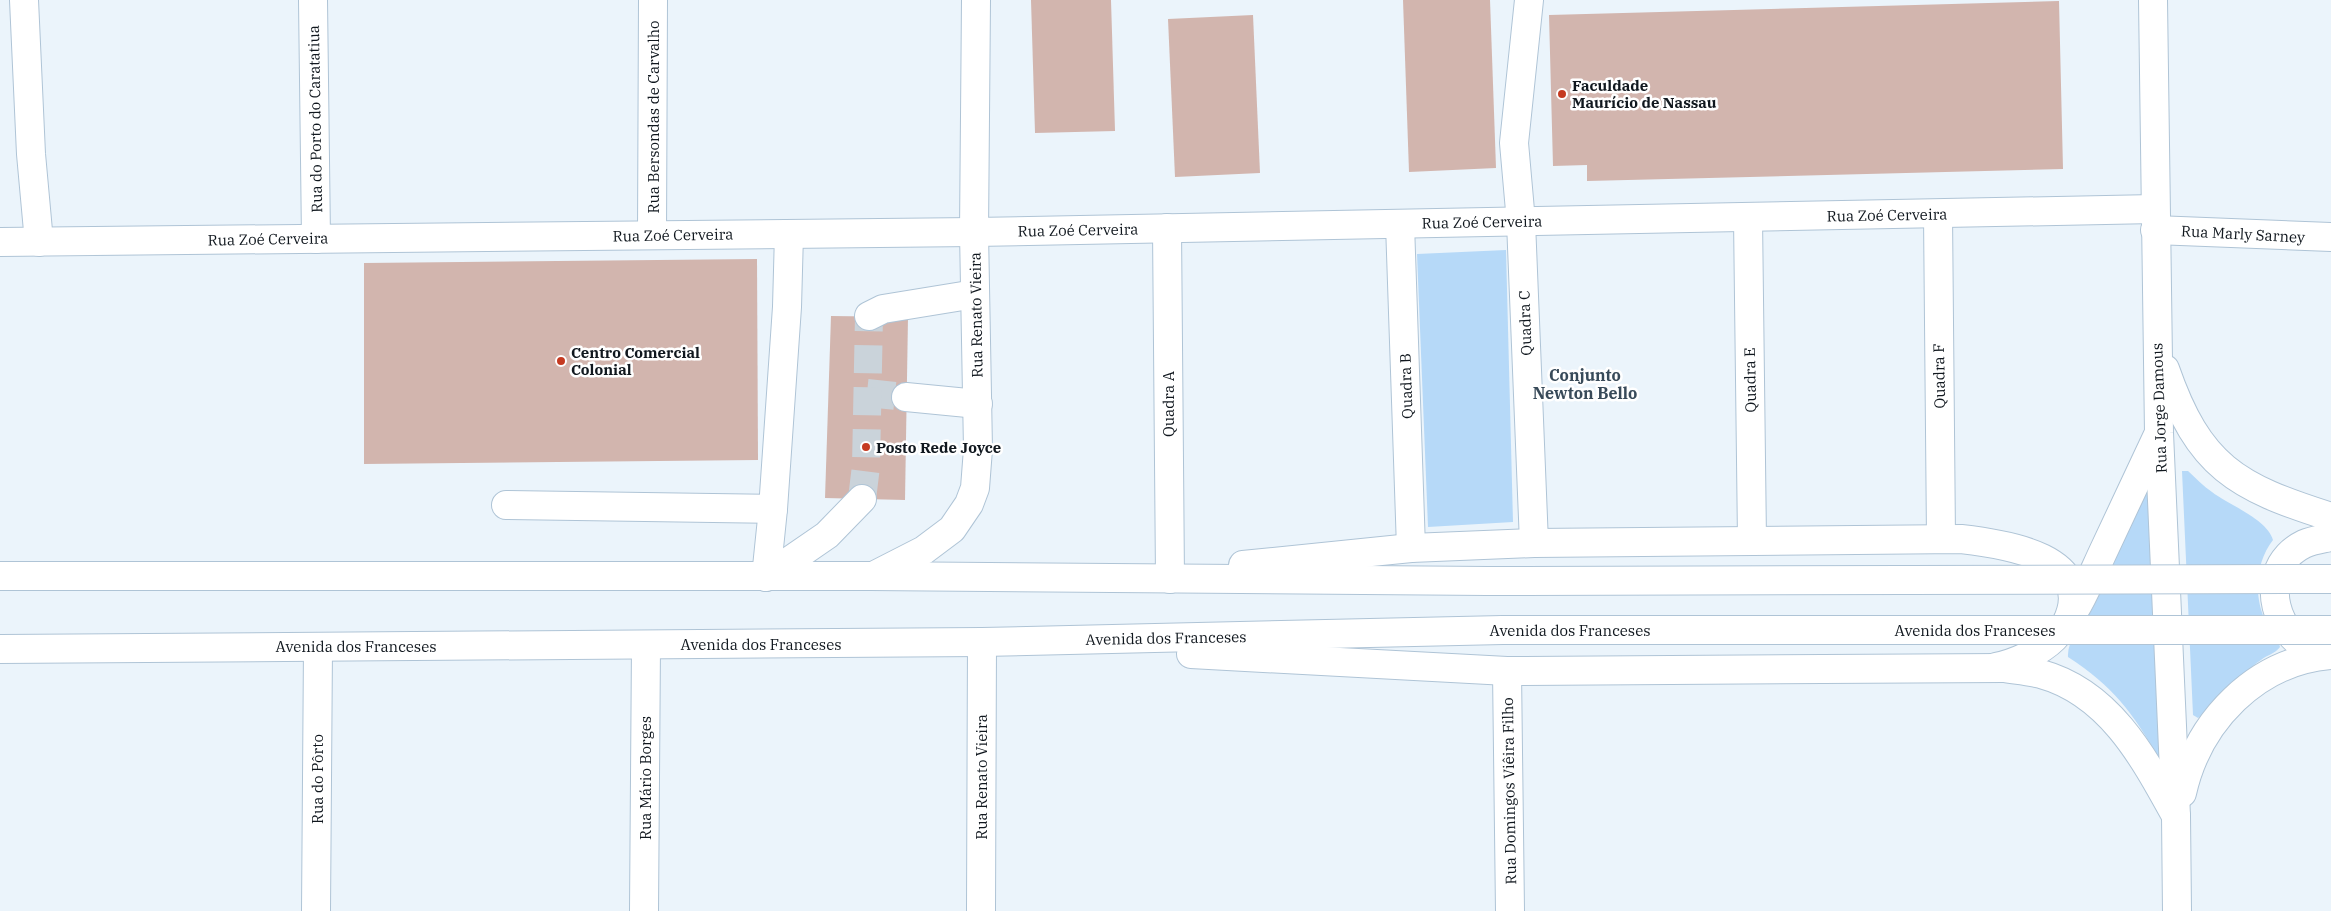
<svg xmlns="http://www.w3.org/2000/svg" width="2331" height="911" font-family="'IBM Plex Serif',serif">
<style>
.green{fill:#b6d9f8}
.building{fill:#d2b5ae}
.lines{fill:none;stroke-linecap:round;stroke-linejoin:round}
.minor-tunnel{stroke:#cad3da;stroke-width:28;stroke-dasharray:28 14;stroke-linecap:butt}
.minor-casing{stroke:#afc4d6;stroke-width:30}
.major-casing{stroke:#afc4d6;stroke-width:30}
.minor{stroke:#fff;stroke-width:28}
.major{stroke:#fff;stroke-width:28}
.major-bridge-casing{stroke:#afc4d6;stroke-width:30;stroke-linecap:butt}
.major-bridge{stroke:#fff;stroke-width:28}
.poi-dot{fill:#c53a21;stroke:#fff;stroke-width:2}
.labels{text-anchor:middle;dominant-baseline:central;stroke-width:5;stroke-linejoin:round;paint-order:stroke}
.poi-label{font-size:15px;font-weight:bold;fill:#10171e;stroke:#fff;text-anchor:start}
.street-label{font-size:15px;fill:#10171e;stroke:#fff}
.neighbourhood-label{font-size:16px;font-weight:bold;fill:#384a59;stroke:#fff}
</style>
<rect width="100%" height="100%" fill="#ebf4fb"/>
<g class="green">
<path d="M 1506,250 L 1513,522 L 1428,527 L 1417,254 Z"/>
<path d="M 2182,471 L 2188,471 C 2196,478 2203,486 2212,492 C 2229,505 2267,519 2273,540 C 2255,563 2253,598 2267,624 C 2271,632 2278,638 2280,647 C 2275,654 2267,655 2261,660 C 2237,676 2222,703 2198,718 L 2193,715 Z"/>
<path d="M 2145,493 L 2151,495 L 2164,755 L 2159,758 C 2132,712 2114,687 2068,657 C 2067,641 2080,628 2088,616 C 2108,585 2121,536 2135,501 Z"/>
</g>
<g class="building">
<path d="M 1031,0 L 1111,0 L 1115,131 L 1035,133 Z"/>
<path d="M 1403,0 L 1490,0 L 1496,168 L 1409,172 Z"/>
<path d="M 2059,1 L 2063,169 L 1587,181 L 1587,165 L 1553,166 L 1549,15 Z"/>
<path d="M 1253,15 L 1260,173 L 1175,177 L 1168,19 Z"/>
<path d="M 757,259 L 758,460 L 364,464 L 364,263 Z"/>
<path d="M 831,316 L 908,317 L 905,500 L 825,498 Z"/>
</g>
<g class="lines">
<g class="minor-tunnel">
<path d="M 867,393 L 906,397"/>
<path d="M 862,499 L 866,466 L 869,316"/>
</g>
<defs>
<g id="minor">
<path d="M 24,0 L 31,154 L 39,242"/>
<path d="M 313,0 L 316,239"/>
<path d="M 1529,0 L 1514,143 L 1521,222 L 1534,543"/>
<path d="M 1938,214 L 1941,539"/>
<path d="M 1748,218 L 1752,541"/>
<path d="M 1400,224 L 1411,548"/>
<path d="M 1167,228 L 1170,579"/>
<path d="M 2155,230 L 2331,237"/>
<path d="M 652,235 L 653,0"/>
<path d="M 0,242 L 974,232 L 2155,209"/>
<path d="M 869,316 L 883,309 L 975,294"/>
<path d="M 906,397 L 978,404"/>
<path d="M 506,505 L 773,509 L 787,307 L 789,234"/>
<path d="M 766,577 L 827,535 L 862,499"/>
<path d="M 766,577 L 773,509"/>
<path d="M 1507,671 L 1510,911"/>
<path d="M 316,911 L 318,647"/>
<path d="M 644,911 L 646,645"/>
<path d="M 981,911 L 982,642"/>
</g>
<g id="major">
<path d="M 2153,0 L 2159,433 L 2176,816 L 2177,911"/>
<path d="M 2165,369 C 2199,467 2236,487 2331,517"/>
<path d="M 1243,565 L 1411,548 L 1534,543 L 1961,539 C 2005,544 2099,557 2066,624"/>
<path d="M 877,574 L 924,550 L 952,529 L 969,504 L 975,488 L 978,449 L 974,232 L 976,0"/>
<path d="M 0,576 L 870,576 L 1488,581"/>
<path d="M 2301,644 C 2268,619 2263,564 2304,544 C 2313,540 2322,539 2331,537"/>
<path d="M 0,649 L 982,642 L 1503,630"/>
<path d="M 1191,654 L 1507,671 L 2003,668 C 2016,670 2029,671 2041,674 C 2110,693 2144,758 2176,816"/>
<path d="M 1996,667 C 2015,663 2040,652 2054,638 C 2077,614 2089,582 2103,552 C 2121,514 2139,475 2157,437"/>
<path d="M 2182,793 C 2198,721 2256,661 2331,655"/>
</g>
</defs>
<use href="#minor" class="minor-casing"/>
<use href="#major" class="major-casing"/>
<use href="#minor" class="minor"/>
<use href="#major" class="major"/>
<defs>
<g id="major-bridge">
<path d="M 1488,581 L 2331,579"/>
<path d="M 1503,630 L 2331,630"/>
</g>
</defs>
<use href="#major-bridge" class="major-bridge-casing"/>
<use href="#major-bridge" class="major-bridge"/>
</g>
<g class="poi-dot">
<circle cx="1562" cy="94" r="5"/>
<circle cx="561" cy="361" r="5"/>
<circle cx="866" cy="447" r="5"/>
</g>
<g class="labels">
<g class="poi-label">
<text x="1572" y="85">Faculdade<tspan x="1572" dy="17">Maurício de Nassau</tspan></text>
<text x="571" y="352">Centro Comercial<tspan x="571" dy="17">Colonial</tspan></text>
<text x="876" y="447">Posto Rede Joyce</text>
</g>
<g class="street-label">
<text transform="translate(653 117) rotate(-90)">Rua Bersondas de Carvalho</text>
<text transform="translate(315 119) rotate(-91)">Rua do Porto do Caratatiua</text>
<text transform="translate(1887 215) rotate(-1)">Rua Zoé Cerveira</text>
<text transform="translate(1482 222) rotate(-1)">Rua Zoé Cerveira</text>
<text transform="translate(1078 230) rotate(-1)">Rua Zoé Cerveira</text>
<text transform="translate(2243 234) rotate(3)">Rua Marly Sarney</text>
<text transform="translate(673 235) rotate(-1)">Rua Zoé Cerveira</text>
<text transform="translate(268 239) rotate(-1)">Rua Zoé Cerveira</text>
<text transform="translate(976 315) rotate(-91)">Rua Renato Vieira</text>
<text transform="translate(1525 323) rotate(-92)">Quadra C</text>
<text transform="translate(1939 376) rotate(-91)">Quadra F</text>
<text transform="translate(1750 380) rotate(-91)">Quadra E</text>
<text transform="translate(1406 386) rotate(-92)">Quadra B</text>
<text transform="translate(1168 404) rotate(-90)">Quadra A</text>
<text transform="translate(2159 408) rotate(-92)">Rua Jorge Damous</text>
<text x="1570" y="630">Avenida dos Franceses</text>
<text x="1975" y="630">Avenida dos Franceses</text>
<text transform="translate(1166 638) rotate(-1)">Avenida dos Franceses</text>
<text x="761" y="644">Avenida dos Franceses</text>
<text x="356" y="646">Avenida dos Franceses</text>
<text transform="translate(981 777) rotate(-90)">Rua Renato Vieira</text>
<text transform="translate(645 778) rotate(-90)">Rua Mário Borges</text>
<text transform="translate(317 779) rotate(-90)">Rua do Pôrto</text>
<text transform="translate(1509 791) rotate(-91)">Rua Domingos Viêira Filho</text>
</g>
<g class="neighbourhood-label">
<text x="1585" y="375">Conjunto<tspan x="1585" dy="18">Newton Bello</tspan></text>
</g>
</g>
</svg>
